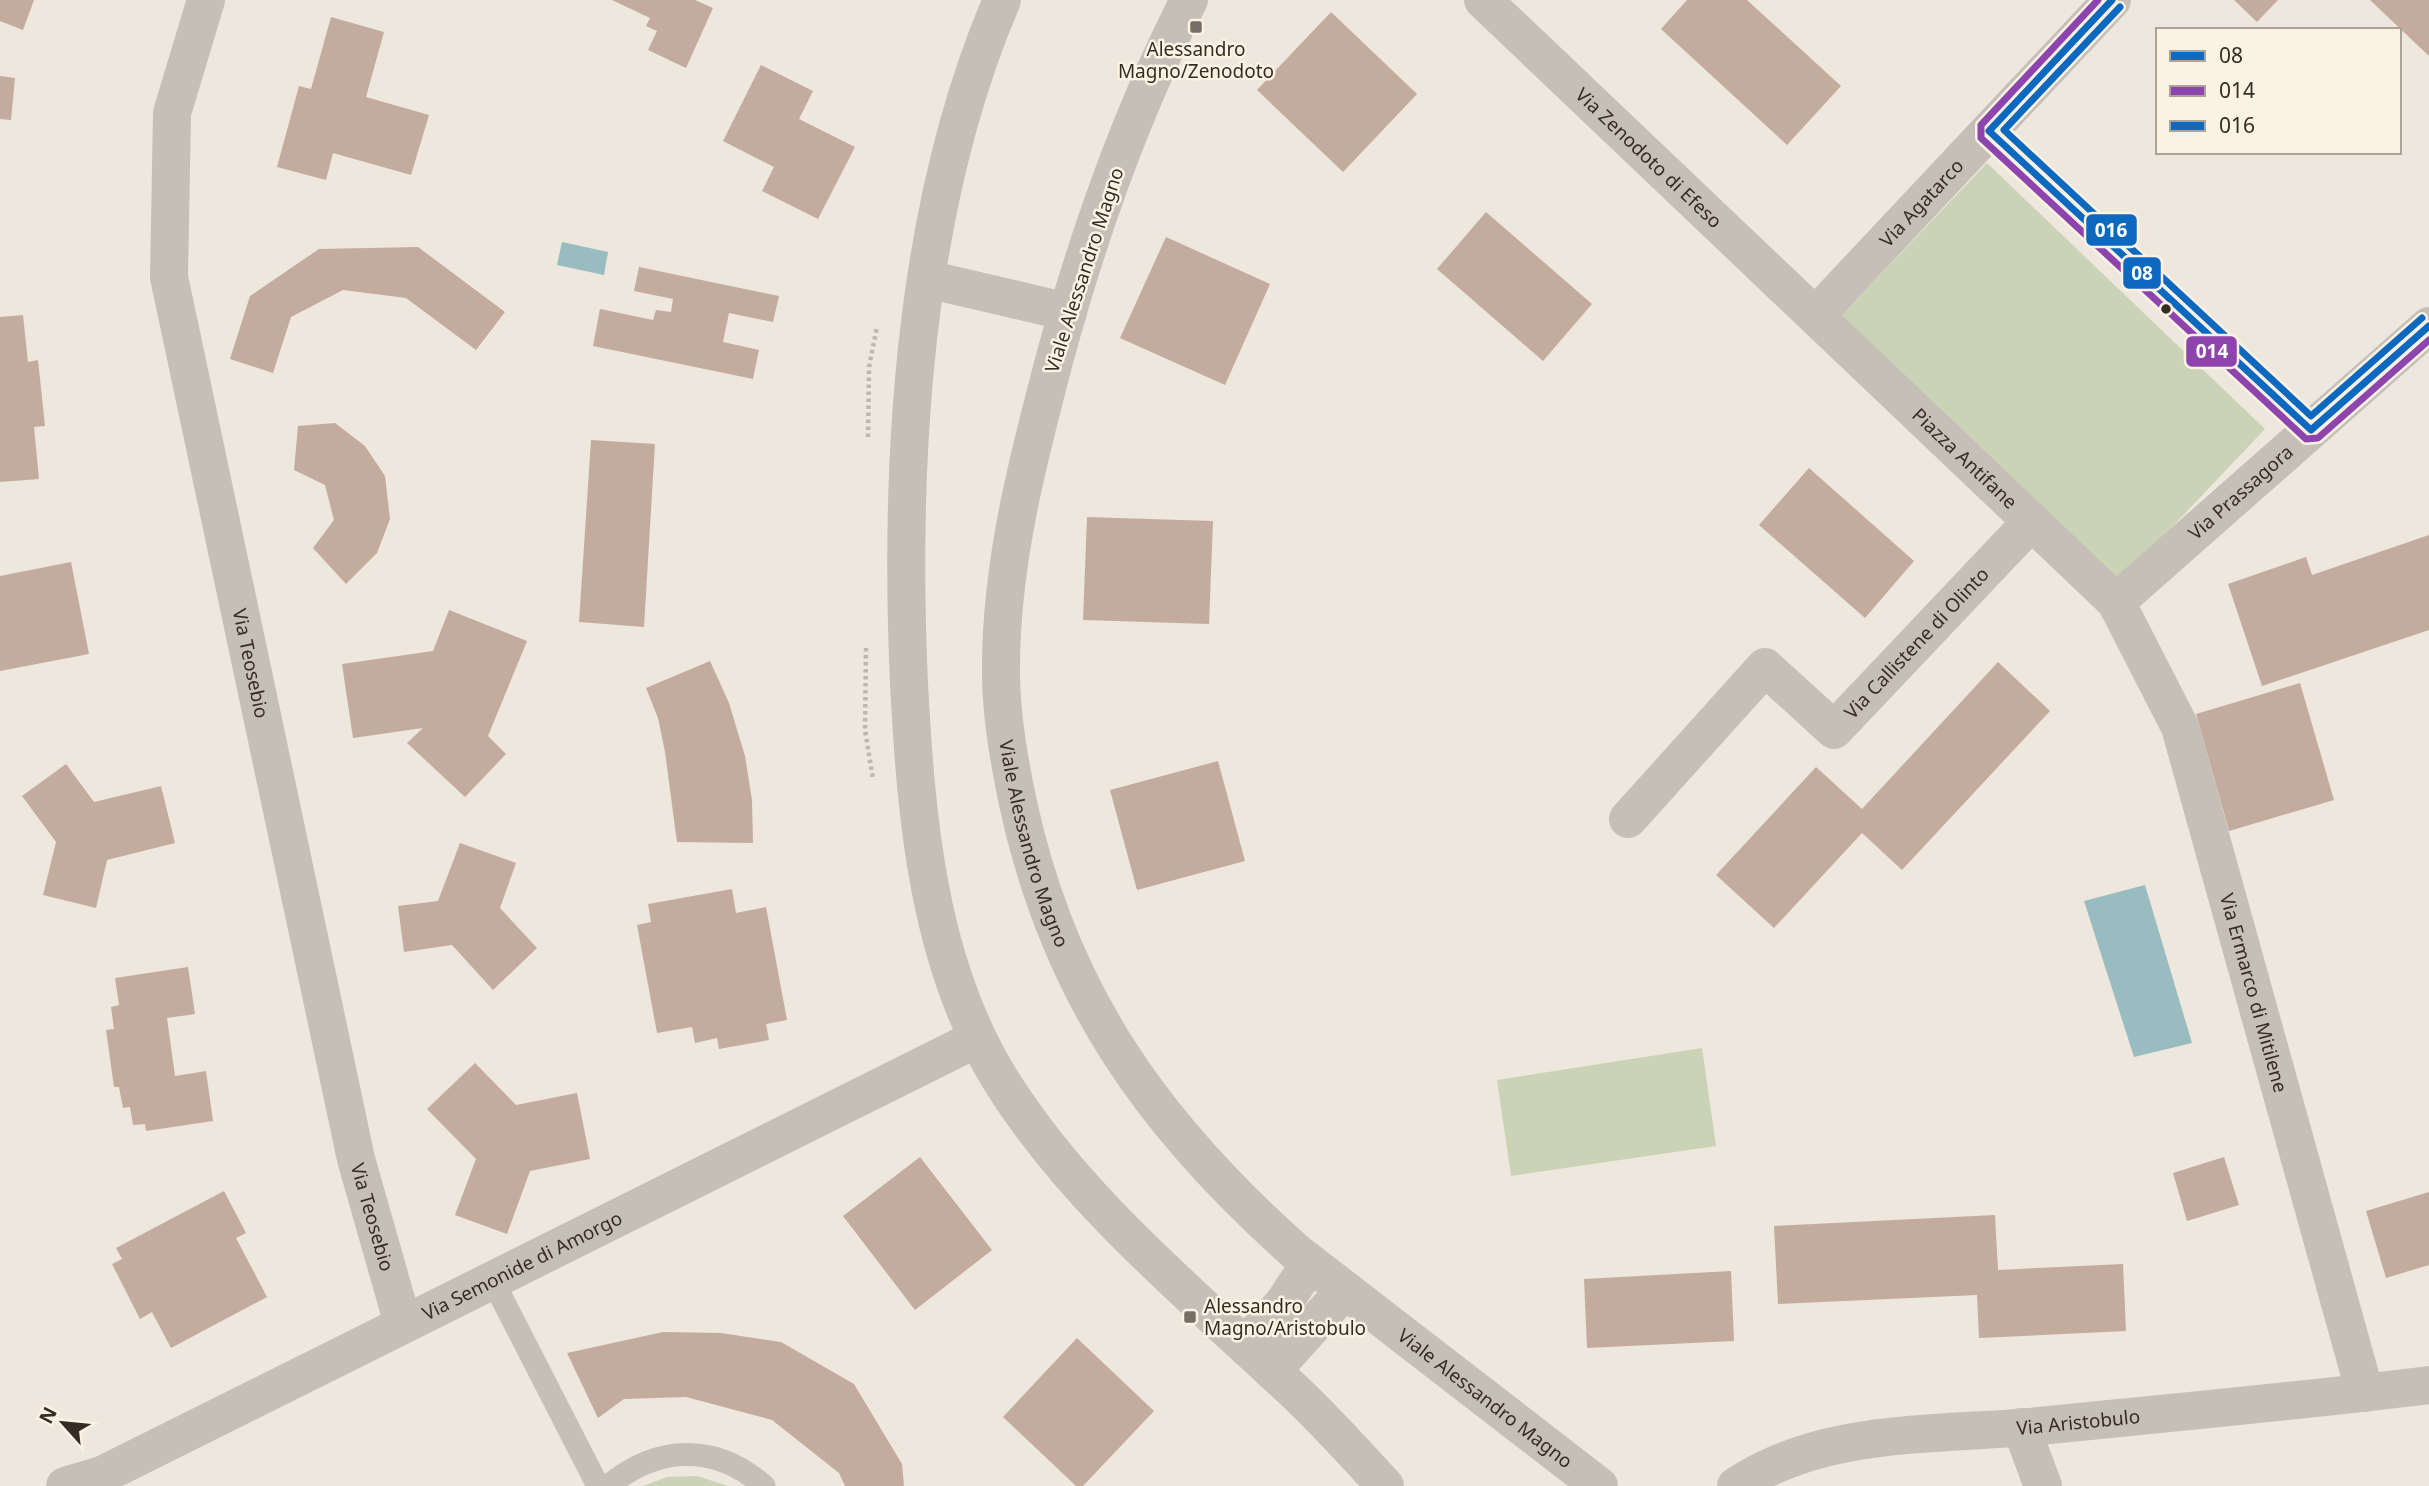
<svg xmlns="http://www.w3.org/2000/svg" width="2429" height="1486" font-family="'Noto Sans',sans-serif">
<style>
.green{fill:#cbd3b6}
.water{fill:#98bcc0}
.building{fill:#c3ac9d}
.lines{fill:none;stroke-linecap:round;stroke-linejoin:round}
.path{stroke:#beb7af;stroke-width:4.5;stroke-dasharray:3.5 3.5;stroke-linecap:butt}
.service{stroke:#c5bfb7;stroke-width:23}
.minor{stroke:#c5bfb7;stroke-width:38}
.bus-1-casing{stroke:#fbf2e4;stroke-width:12}
.bus-2-casing{stroke:#fbf2e4;stroke-width:12}
.bus-3-casing{stroke:#fbf2e4;stroke-width:12}
.bus-1{stroke:#0c69bf;stroke-width:7}
.bus-2{stroke:#8e44ad;stroke-width:7}
.bus-3{stroke:#0c69bf;stroke-width:7}
.poi-dot{fill:#766d65;stroke:#fbf2e4;stroke-width:2.5}
.bus-dot{fill:#362c25;stroke:#fbf2e4;stroke-width:2.5}
.labels{text-anchor:middle;dominant-baseline:central;stroke-width:5;stroke-linejoin:round;paint-order:stroke}
.poi-label{font-size:19px;fill:#362c25;stroke:#fbf2e4}
.street-label{font-size:19px;fill:#362c25;stroke:#fbf2e4}
.line-badge{stroke:#fbf2e4;stroke-width:2.5}
.badge-label{font-size:19px;text-anchor:middle;font-weight:bold;fill:#fff}
</style>
<rect width="100%" height="100%" fill="#ede7dd"/>
<g class="green">
<path d="M 1987,163 L 2265,429 L 2117,585 L 1838,319 Z"/>
<path d="M 1702,1048 L 1716,1146 L 1511,1176 L 1497,1080 Z"/>
<path d="M 697,1476 L 728,1486 L 643,1486 L 667,1477 Z"/>
</g>
<g class="water">
<path d="M 562,242 L 608,252 L 604,275 L 557,265 Z"/>
<path d="M 2145,885 L 2192,1043 L 2134,1057 L 2084,901 Z"/>
</g>
<g class="building">
<path d="M 0,0 L 34,0 L 23,30 L 0,21 Z"/>
<path d="M 612,0 L 695,0 L 713,8 L 686,68 L 648,50 L 657,31 L 646,26 L 650,18 Z"/>
<path d="M 1687,0 L 1747,0 L 1841,86 L 1787,145 L 1661,29 Z"/>
<path d="M 2234,0 L 2278,0 L 2257,22 Z"/>
<path d="M 2370,0 L 2429,0 L 2429,56 Z"/>
<path d="M 1331,12 L 1417,94 L 1343,172 L 1257,90 Z"/>
<path d="M 331,17 L 384,32 L 366,97 L 429,115 L 411,175 L 333,153 L 326,180 L 277,167 L 299,86 L 311,89 Z"/>
<path d="M 761,65 L 813,91 L 799,119 L 855,147 L 818,219 L 762,191 L 774,167 L 723,141 Z"/>
<path d="M 0,76 L 15,78 L 11,120 L 0,119 Z"/>
<path d="M 1486,212 L 1592,304 L 1543,361 L 1437,269 Z"/>
<path d="M 1166,237 L 1270,284 L 1225,385 L 1120,338 Z"/>
<path d="M 418,247 L 505,312 L 476,350 L 406,298 L 343,290 L 291,317 L 273,373 L 230,359 L 250,296 L 319,249 Z"/>
<path d="M 639,267 L 779,296 L 773,322 L 729,313 L 723,342 L 759,350 L 753,379 L 593,346 L 600,309 L 653,320 L 656,310 L 671,312 L 673,299 L 634,291 Z"/>
<path d="M 23,315 L 28,362 L 38,360 L 45,426 L 34,427 L 39,479 L 0,482 L 0,317 Z"/>
<path d="M 335,423 L 365,446 L 385,476 L 390,519 L 377,553 L 346,584 L 313,548 L 334,520 L 325,485 L 294,470 L 298,426 Z"/>
<path d="M 591,440 L 655,444 L 644,627 L 579,622 Z"/>
<path d="M 1809,468 L 1914,561 L 1865,618 L 1759,525 Z"/>
<path d="M 1087,517 L 1213,521 L 1209,624 L 1083,620 Z"/>
<path d="M 2429,535 L 2429,630 L 2262,686 L 2228,584 L 2306,557 L 2312,575 Z"/>
<path d="M 71,562 L 89,654 L 0,671 L 0,576 Z"/>
<path d="M 449,610 L 527,641 L 488,736 L 506,754 L 465,797 L 407,743 L 423,728 L 353,738 L 342,664 L 433,651 Z"/>
<path d="M 710,661 L 729,703 L 745,756 L 752,800 L 753,843 L 677,842 L 665,752 L 658,718 L 646,688 Z"/>
<path d="M 1998,662 L 2050,711 L 1902,870 L 1862,833 L 1774,928 L 1716,875 L 1816,767 L 1862,809 Z"/>
<path d="M 2300,683 L 2334,800 L 2229,831 L 2196,714 Z"/>
<path d="M 1218,761 L 1245,861 L 1137,890 L 1110,790 Z"/>
<path d="M 66,764 L 94,802 L 161,786 L 175,843 L 107,860 L 96,908 L 43,895 L 56,842 L 22,796 Z"/>
<path d="M 460,843 L 516,863 L 500,908 L 537,948 L 493,990 L 452,945 L 404,952 L 398,906 L 438,901 Z"/>
<path d="M 732,889 L 736,913 L 766,907 L 787,1020 L 766,1024 L 769,1040 L 719,1049 L 717,1038 L 695,1043 L 692,1027 L 657,1033 L 637,925 L 651,922 L 648,904 Z"/>
<path d="M 188,967 L 195,1014 L 167,1018 L 175,1076 L 206,1071 L 213,1121 L 146,1131 L 145,1124 L 133,1125 L 130,1107 L 123,1108 L 119,1087 L 114,1087 L 106,1030 L 114,1029 L 111,1007 L 119,1005 L 115,978 Z"/>
<path d="M 475,1063 L 516,1105 L 577,1093 L 590,1159 L 530,1171 L 507,1234 L 455,1215 L 476,1159 L 427,1109 Z"/>
<path d="M 920,1157 L 992,1250 L 915,1310 L 843,1216 Z"/>
<path d="M 2224,1157 L 2239,1205 L 2187,1221 L 2173,1173 Z"/>
<path d="M 224,1191 L 246,1233 L 236,1238 L 267,1297 L 171,1348 L 152,1312 L 140,1319 L 112,1264 L 122,1259 L 116,1248 Z"/>
<path d="M 2429,1192 L 2429,1265 L 2386,1278 L 2366,1211 Z"/>
<path d="M 1995,1215 L 1998,1270 L 2123,1264 L 2126,1331 L 1979,1338 L 1977,1295 L 1778,1304 L 1774,1226 Z"/>
<path d="M 1731,1271 L 1734,1341 L 1587,1348 L 1584,1279 Z"/>
<path d="M 663,1332 L 721,1333 L 781,1342 L 854,1384 L 902,1464 L 904,1486 L 845,1486 L 839,1473 L 772,1420 L 686,1397 L 624,1399 L 598,1418 L 567,1353 Z"/>
<path d="M 1077,1338 L 1154,1411 L 1083,1486 L 1076,1486 L 1003,1417 Z"/>
</g>
<g class="lines">
<g class="path">
<path d="M 868,437 L 869,367 L 877,327"/>
<path d="M 866,648 L 865,730 L 873,779"/>
</g>
<g class="service">
<path d="M 1989,131 L 2311,430"/>
<path d="M 493,1281 L 598,1486"/>
<path d="M 608,1486 C 658,1445 715,1443 764,1486"/>
</g>
<g class="minor">
<path id="s1" d="M 206,0 L 172,113 L 169,277 L 356,1159 L 403,1324"/>
<path d="M 1002,0 C 913,207 899,461 909,683 C 916,818 928,962 1000,1079 C 1075,1200 1190,1293 1292,1389 C 1325,1420 1355,1453 1385,1486"/>
<path id="s2" d="M 1189,0 C 1131,114 1087,238 1054,361 C 1027,463 1000,568 1001,673 C 1001,717 1009,761 1018,803 C 1059,993 1152,1124 1296,1252 L 1599,1486"/>
<path id="s3" d="M 1483,0 L 2116,602 L 2180,727 L 2365,1393"/>
<path d="M 927,279 L 1068,312"/>
<path id="s4" d="M 1816,315 L 2112,0"/>
<path id="s5" d="M 2116,602 L 2429,326"/>
<path id="s6" d="M 1628,819 L 1765,667 L 1834,730 L 2032,521"/>
<path d="M 1245,1345 L 1283,1304 L 1310,1263"/>
<path d="M 1272,1371 L 1345,1290"/>
<path d="M 2021,1427 L 2043,1486"/>
<path id="s7" d="M 65,1486 L 102,1475 L 976,1039"/>
<path id="s8" d="M 1736,1486 C 1824,1427 1937,1436 2039,1426 C 2169,1413 2299,1401 2429,1385"/>
</g>
<defs>
<path id="bus-1" d="M 2112,0 L 1989,131 L 2311,430 L 2429,326"/>
<path id="bus-2" d="M 2098,0 L 1981,125 L 1981,138 L 2306,439 L 2318,438 L 2429,340"/>
<path id="bus-3" d="M 2120,7 L 2004,130 L 2311,416 L 2422,318"/>
</defs>
<use href="#bus-1" class="bus-1-casing"/>
<use href="#bus-2" class="bus-2-casing"/>
<use href="#bus-3" class="bus-3-casing"/>
<use href="#bus-1" class="bus-1"/>
<use href="#bus-2" class="bus-2"/>
<use href="#bus-3" class="bus-3"/>
</g>
<g class="poi-dot">
<rect x="1189" y="20" width="14" height="14" rx="3.5"/>
<rect x="1183" y="1310" width="14" height="14" rx="3.5"/>
</g>
<circle class="bus-dot" cx="2166" cy="309" r="6"/>
<g class="labels">
<g class="poi-label">
<text x="1196" y="49">Alessandro<tspan x="1196" dy="22">Magno/Zenodoto</tspan></text>
<text x="1204" y="1306" text-anchor="start">Alessandro<tspan x="1204" dy="22">Magno/Aristobulo</tspan></text>
</g>
<g class="street-label">
<text stroke="none"><textPath href="#s3" startOffset="229">Via Zenodoto di Efeso</textPath></text>
<text stroke="none"><textPath href="#s4" startOffset="154">Via Agatarco</textPath></text>
<text transform="translate(1084 270) rotate(-72)">Viale Alessandro Magno</text>
<text stroke="none"><textPath href="#s3" startOffset="665">Piazza Antifane</textPath></text>
<text stroke="none"><textPath href="#s5" startOffset="166">Via Prassagora</textPath></text>
<text stroke="none"><textPath href="#s6" startOffset="418">Via Callistene di Olinto</textPath></text>
<text stroke="none"><textPath href="#s1" startOffset="677">Via Teosebio</textPath></text>
<text stroke="none"><textPath href="#s2" startOffset="878">Viale Alessandro Magno</textPath></text>
<text stroke="none"><textPath href="#s3" startOffset="1290">Via Ermarco di Mitilene</textPath></text>
<text stroke="none"><textPath href="#s1" startOffset="1244">Via Teosebio</textPath></text>
<text stroke="none"><textPath href="#s7" startOffset="508">Via Semonide di Amorgo</textPath></text>
<text stroke="none"><textPath href="#s2" startOffset="1612">Viale Alessandro Magno</textPath></text>
<text stroke="none"><textPath href="#s8" startOffset="352">Via Aristobulo</textPath></text>
</g>
</g>
<g class="line-badge">
<rect x="2085" y="213" width="53" height="34" rx="7" fill="#0c69bf"/>
<rect x="2122" y="256" width="40" height="34" rx="7" fill="#0c69bf"/>
<rect x="2185" y="335" width="53" height="33" rx="7" fill="#8e44ad"/>
</g>
<g class="badge-label">
<text x="2111" y="237">016</text>
<text x="2142" y="280">08</text>
<text x="2212" y="358">014</text>
</g>
<rect x="2156" y="28" width="245" height="126" fill="#fbf2e4" stroke="#aca398" stroke-width="2"/>
<rect x="2170" y="51" width="35" height="10" fill="#0c69bf" stroke="#aca398" stroke-width="2"/>
<text x="2219" y="63" font-size="21" fill="#362c25">08</text>
<rect x="2170" y="86" width="35" height="10" fill="#8e44ad" stroke="#aca398" stroke-width="2"/>
<text x="2219" y="98" font-size="21" fill="#362c25">014</text>
<rect x="2170" y="121" width="35" height="10" fill="#0c69bf" stroke="#aca398" stroke-width="2"/>
<text x="2219" y="133" font-size="21" fill="#362c25">016</text>
<g transform="translate(63 1423) rotate(297)" stroke="#fbf2e4" stroke-width="5" paint-order="stroke">
<path d="M0-5L12 26L0 18L-12 26Z" fill="#362c25"/>
<text y="-10" font-size="19" font-weight="bold" text-anchor="middle" fill="#362c25">N</text>
</g>
</svg>
